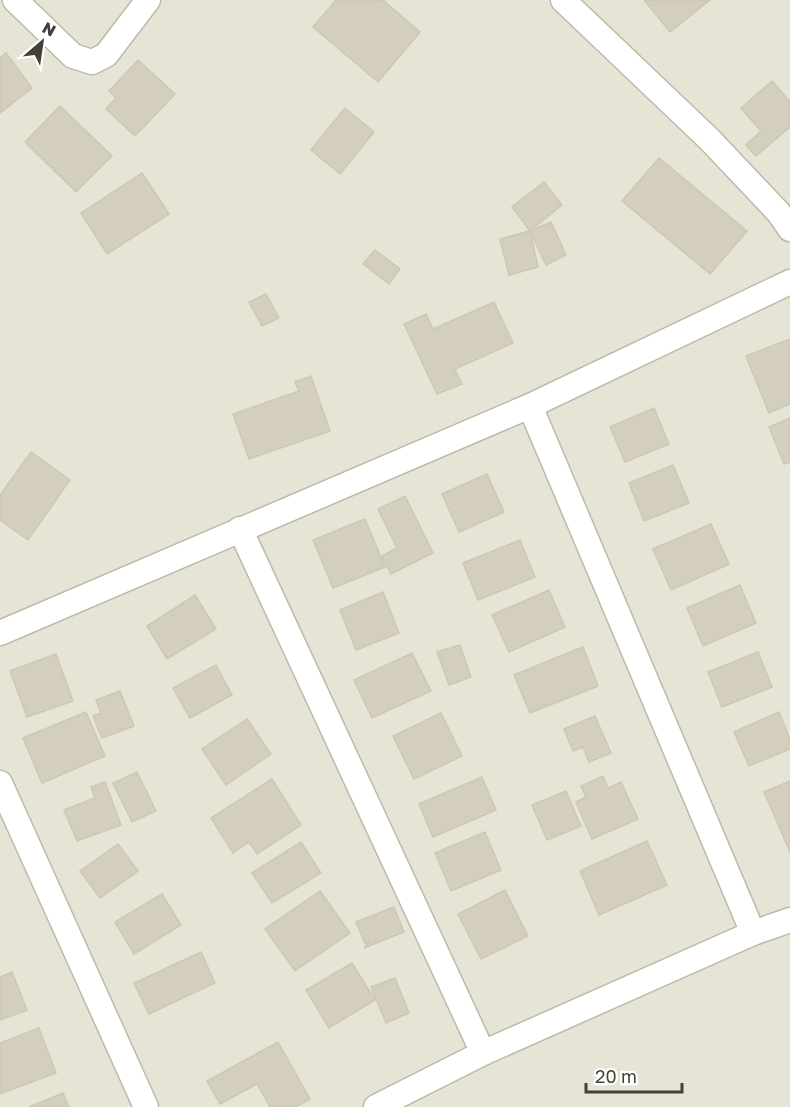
<svg xmlns="http://www.w3.org/2000/svg" width="790" height="1107" font-family="'Golos Text',sans-serif">
<style>
.residential{fill:#e5e4d5}
.building{fill:#d3cebd;stroke:#cdc8b1;stroke-width:1.5}
.lines{fill:none;stroke-linecap:round;stroke-linejoin:round}
.minor-casing{stroke:#bdbaaa;stroke-width:27}
.minor{stroke:#fff;stroke-width:24}
</style>
<rect width="100%" height="100%" fill="#f2f1e7"/>
<rect class="residential" x="0" y="0" width="790" height="1107"/>
<g class="building">
<path d="M 336,0 L 383,0 L 420,32 L 378,82 L 313,27 Z"/>
<path d="M 644,0 L 710,0 L 670,32 Z"/>
<path d="M 6,53 L 32,88 L 0,113 L 0,58 Z"/>
<path d="M 138,60 L 175,94 L 135,136 L 106,109 L 116,98 L 109,91 Z"/>
<path d="M 772,81 L 790,102 L 790,127 L 756,156 L 746,145 L 761,131 L 741,108 Z"/>
<path d="M 60,106 L 112,156 L 76,192 L 25,142 Z"/>
<path d="M 345,108 L 374,132 L 340,174 L 311,150 Z"/>
<path d="M 659,158 L 747,231 L 710,274 L 622,201 Z"/>
<path d="M 142,173 L 169,214 L 107,254 L 81,213 Z"/>
<path d="M 544,182 L 562,205 L 530,231 L 512,207 Z"/>
<path d="M 551,222 L 566,255 L 546,265 L 530,231 Z"/>
<path d="M 530,231 L 538,267 L 509,275 L 500,239 Z"/>
<path d="M 375,250 L 400,269 L 389,284 L 363,264 Z"/>
<path d="M 266,294 L 279,318 L 262,326 L 249,302 Z"/>
<path d="M 494,302 L 513,343 L 455,369 L 462,384 L 437,394 L 404,324 L 426,314 L 433,329 Z"/>
<path d="M 790,339 L 790,404 L 769,413 L 746,356 Z"/>
<path d="M 311,376 L 330,431 L 249,459 L 233,414 L 299,391 L 295,382 Z"/>
<path d="M 654,408 L 669,444 L 625,462 L 610,427 Z"/>
<path d="M 790,418 L 790,462 L 784,464 L 769,427 Z"/>
<path d="M 31,452 L 70,480 L 28,540 L 0,520 L 0,495 Z"/>
<path d="M 673,465 L 689,503 L 644,521 L 629,483 Z"/>
<path d="M 487,474 L 504,512 L 459,532 L 442,494 Z"/>
<path d="M 405,496 L 433,553 L 391,574 L 382,556 L 397,548 L 378,509 Z"/>
<path d="M 365,519 L 385,567 L 333,588 L 313,540 Z"/>
<path d="M 711,524 L 729,564 L 671,590 L 653,549 Z"/>
<path d="M 520,540 L 535,577 L 478,600 L 463,563 Z"/>
<path d="M 740,585 L 756,623 L 703,646 L 687,608 Z"/>
<path d="M 549,590 L 565,627 L 509,652 L 492,615 Z"/>
<path d="M 383,592 L 399,633 L 356,650 L 340,610 Z"/>
<path d="M 195,595 L 216,629 L 167,659 L 147,626 Z"/>
<path d="M 460,645 L 471,677 L 449,685 L 437,652 Z"/>
<path d="M 583,647 L 598,686 L 530,713 L 514,675 Z"/>
<path d="M 758,652 L 772,687 L 722,707 L 708,672 Z"/>
<path d="M 412,653 L 431,691 L 372,718 L 354,680 Z"/>
<path d="M 56,654 L 73,701 L 27,717 L 10,671 Z"/>
<path d="M 216,665 L 232,695 L 190,718 L 173,688 Z"/>
<path d="M 120,691 L 134,726 L 102,738 L 93,716 L 101,713 L 96,700 Z"/>
<path d="M 86,712 L 105,756 L 42,783 L 23,738 Z"/>
<path d="M 779,712 L 790,739 L 790,749 L 749,766 L 734,732 Z"/>
<path d="M 441,713 L 462,756 L 414,779 L 393,736 Z"/>
<path d="M 595,716 L 611,753 L 589,762 L 583,747 L 573,751 L 564,729 Z"/>
<path d="M 247,719 L 271,754 L 226,785 L 202,749 Z"/>
<path d="M 137,772 L 156,811 L 132,822 L 113,783 Z"/>
<path d="M 603,776 L 608,788 L 621,782 L 638,819 L 592,839 L 576,802 L 586,797 L 581,786 Z"/>
<path d="M 482,777 L 496,810 L 433,837 L 419,804 Z"/>
<path d="M 272,779 L 301,825 L 257,854 L 249,842 L 233,853 L 211,818 Z"/>
<path d="M 790,781 L 790,852 L 764,792 Z"/>
<path d="M 105,782 L 121,825 L 77,841 L 64,810 L 95,798 L 91,787 Z"/>
<path d="M 566,791 L 581,826 L 547,840 L 532,805 Z"/>
<path d="M 485,832 L 501,870 L 451,891 L 435,853 Z"/>
<path d="M 647,841 L 667,885 L 599,915 L 580,871 Z"/>
<path d="M 301,842 L 321,873 L 272,903 L 252,873 Z"/>
<path d="M 118,844 L 138,871 L 100,898 L 80,871 Z"/>
<path d="M 505,890 L 528,936 L 481,959 L 458,914 Z"/>
<path d="M 320,891 L 350,933 L 295,971 L 265,929 Z"/>
<path d="M 162,894 L 181,925 L 134,954 L 115,922 Z"/>
<path d="M 394,907 L 404,932 L 364,948 L 370,941 L 365,943 L 356,922 Z"/>
<path d="M 201,952 L 215,983 L 149,1014 L 134,983 Z"/>
<path d="M 352,963 L 375,1000 L 329,1028 L 306,990 Z"/>
<path d="M 12,972 L 27,1010 L 0,1020 L 0,977 Z"/>
<path d="M 395,978 L 409,1013 L 386,1023 L 371,987 Z"/>
<path d="M 39,1028 L 56,1073 L 0,1094 L 0,1043 Z"/>
<path d="M 278,1042 L 310,1099 L 296,1107 L 270,1107 L 257,1084 L 220,1104 L 207,1081 Z"/>
<path d="M 63,1093 L 69,1107 L 29,1107 Z"/>
</g>
<g class="lines">
<defs>
<g id="minor">
<path d="M 15,0 L 73,56 L 92,62 L 106,55 L 148,0"/>
<path d="M 563,0 L 710,140 L 779,213 L 790,229"/>
<path d="M 530,406 L 753,933"/>
<path d="M 240,529 L 483,1053"/>
<path d="M 0,633 L 530,406 L 790,282"/>
<path d="M 0,783 L 146,1107"/>
<path d="M 376,1107 L 483,1053 L 753,933 L 790,920"/>
</g>
</defs>
<use href="#minor" class="minor-casing"/>
<use href="#minor" class="minor"/>
</g>
<g transform="translate(42 42) rotate(29)" stroke="#ffffff" stroke-width="4.5" paint-order="stroke">
<path d="M0-4.5L10 22L0 15L-10 22Z" fill="#444237"/>
<text y="-9" font-size="16" font-weight="bold" text-anchor="middle" fill="#444237">N</text>
</g>
<path d="M586 1083v9h96v-9" fill="none" stroke="#444237" stroke-width="3"/>
<text x="595" y="1083" font-size="18" fill="#444237" stroke="#ffffff" stroke-width="4.5" paint-order="stroke">20 m</text>
</svg>
